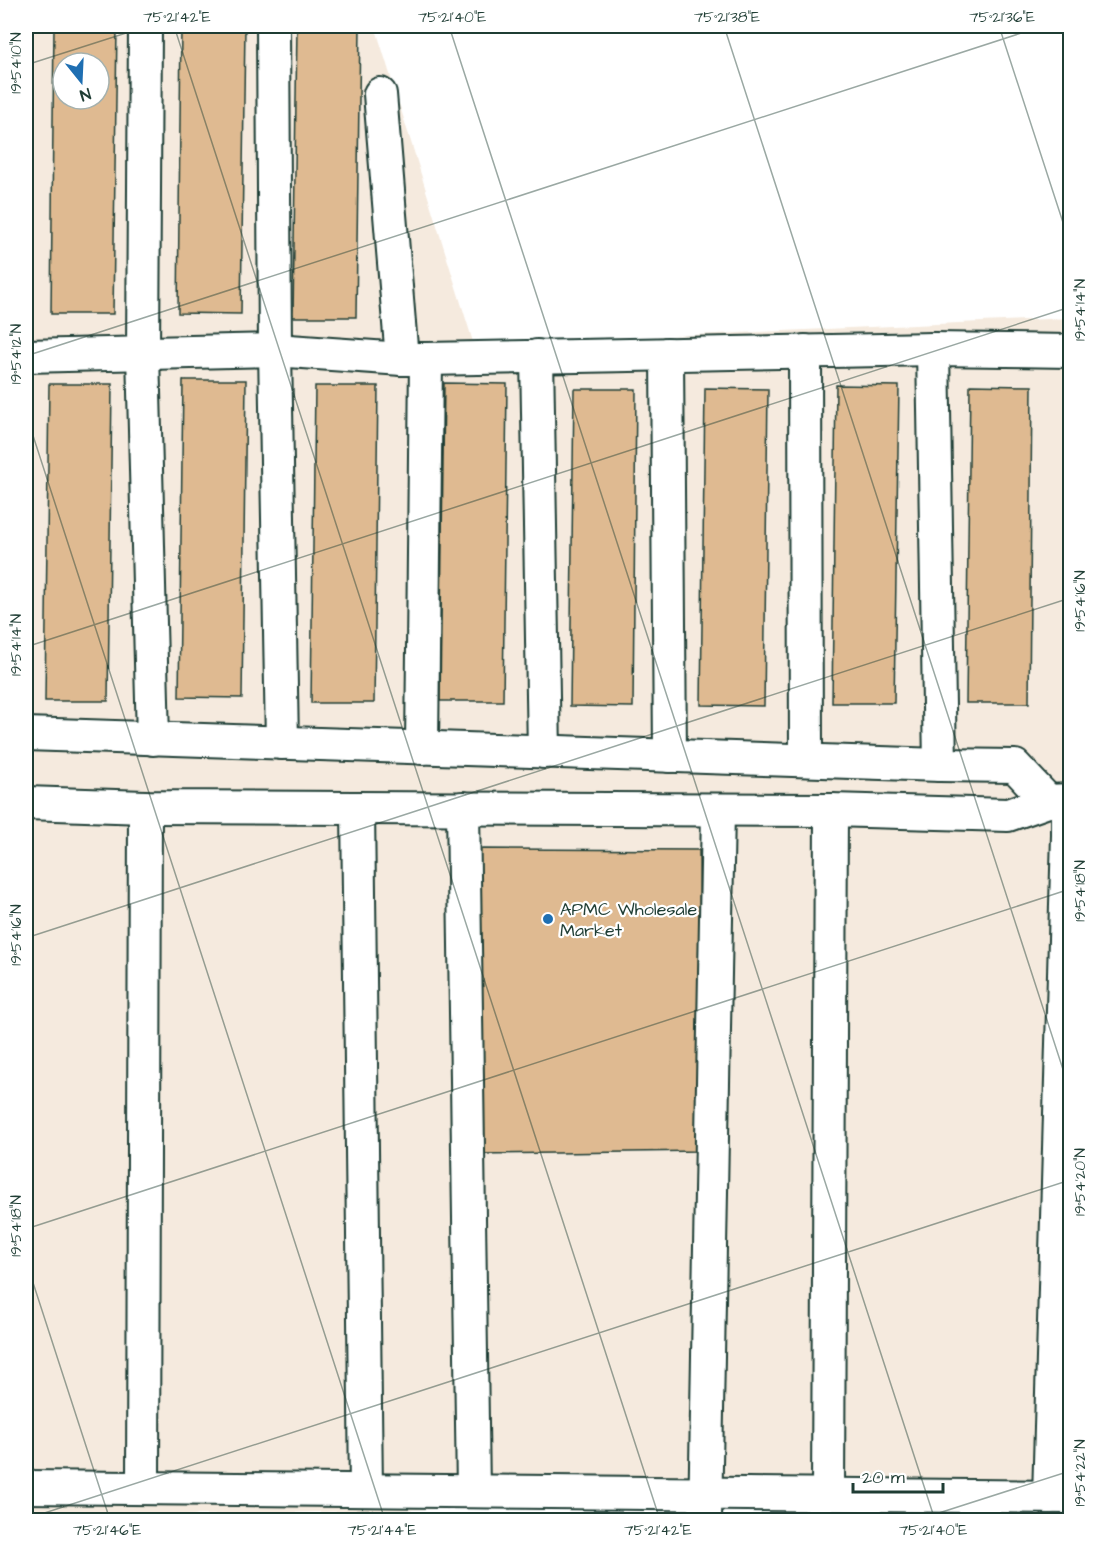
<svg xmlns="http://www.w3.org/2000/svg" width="1096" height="1546" font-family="'Architects Daughter',sans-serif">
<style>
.built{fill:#f5eade;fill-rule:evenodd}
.building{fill:#dfba91;stroke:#1f3d34;stroke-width:1.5;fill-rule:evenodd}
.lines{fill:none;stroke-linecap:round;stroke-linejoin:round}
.street-casing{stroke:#1f3d34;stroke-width:36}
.street{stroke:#fff;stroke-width:32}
.ticks{fill:none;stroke:#1f3d34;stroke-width:1.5;stroke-opacity:0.45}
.poi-dot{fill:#1f6fb2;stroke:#fff;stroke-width:2}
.labels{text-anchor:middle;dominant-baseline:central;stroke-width:4.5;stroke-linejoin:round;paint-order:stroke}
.poi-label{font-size:18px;fill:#1f3d34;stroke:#fff;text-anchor:start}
.neatline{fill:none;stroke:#1f3d34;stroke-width:2}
.ticks-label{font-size:15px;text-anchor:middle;fill:#1f3d34}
</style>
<rect width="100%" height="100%" fill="#fff"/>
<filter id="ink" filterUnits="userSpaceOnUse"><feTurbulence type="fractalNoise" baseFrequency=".0167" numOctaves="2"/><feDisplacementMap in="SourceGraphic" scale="12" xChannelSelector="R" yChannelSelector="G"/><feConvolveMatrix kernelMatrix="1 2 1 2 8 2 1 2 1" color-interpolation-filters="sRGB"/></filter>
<g filter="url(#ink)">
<path class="built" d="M 26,26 L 375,26 L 474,345 L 1070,318 L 1070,1492 L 26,1520 ZM 63,63 L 99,63 L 99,99 L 63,99 Z"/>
<g class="building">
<path d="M 54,26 L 117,26 L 113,314 L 51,314 ZM 63,63 L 99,63 L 99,99 L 63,99 Z"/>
<path d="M 181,26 L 245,26 L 241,314 L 178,313 Z"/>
<path d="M 297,26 L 360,26 L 356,317 L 293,317 Z"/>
<path d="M 183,380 L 246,380 L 242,698 L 179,697 Z"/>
<path d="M 444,383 L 507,384 L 503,701 L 440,701 Z"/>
<path d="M 49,384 L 112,384 L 108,701 L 45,701 Z"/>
<path d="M 836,385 L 899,386 L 894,703 L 832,703 Z"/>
<path d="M 970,385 L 1032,386 L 1029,703 L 966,703 Z"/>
<path d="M 315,386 L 378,386 L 374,703 L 311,703 Z"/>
<path d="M 705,388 L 768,389 L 764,706 L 701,705 Z"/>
<path d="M 574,389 L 636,389 L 633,707 L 570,706 Z"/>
<path d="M 478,849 L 699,850 L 701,1151 L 478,1154 Z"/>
</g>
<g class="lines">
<defs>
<g id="street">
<path d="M 145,26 L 143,353 L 153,739"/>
<path d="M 273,26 L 275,350 L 282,743"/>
<path d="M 380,94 L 402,359"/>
<path d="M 933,349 L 940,765"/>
<path d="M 805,351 L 806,760"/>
<path d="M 667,354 L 670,756"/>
<path d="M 26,356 L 275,350 L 402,359 L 426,359 L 422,748"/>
<path d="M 537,356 L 544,752"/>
<path d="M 426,359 L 933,349 L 1070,351"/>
<path d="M 26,734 L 940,765 L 1015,766 L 1048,801"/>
<path d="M 26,803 L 145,807 L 831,810 L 1008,815 L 1048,801 L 1070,800"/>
<path d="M 358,808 L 366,1490"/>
<path d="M 463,808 L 473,1491"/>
<path d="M 26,1487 L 1070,1497"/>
<path d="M 143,1488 L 145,807"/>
<path d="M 828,1494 L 831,810"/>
<path d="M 1049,1497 L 1068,835 L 1068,800"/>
<path d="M 705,1520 L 718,810"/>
</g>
</defs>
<use href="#street" class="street-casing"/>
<use href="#street" class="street"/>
</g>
</g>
<path class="ticks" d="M 174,26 L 660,1520M 449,26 L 935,1520M 724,26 L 1070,1091M 999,26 L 1070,244M 26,65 L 148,26M 26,356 L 1043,26M 26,414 L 385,1520M 26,647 L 1070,307M 26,938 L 1070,598M 26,1229 L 1070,889M 26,1261 L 110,1520M 26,1519 L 1070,1180M 917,1520 L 1070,1471"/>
<circle class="poi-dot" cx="548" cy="919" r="6"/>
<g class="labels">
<g class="poi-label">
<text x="560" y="909">APMC Wholesale<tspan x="560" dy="21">Market</tspan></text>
</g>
</g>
<rect width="1096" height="1546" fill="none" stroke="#fff" stroke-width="66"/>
<g transform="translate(81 81) rotate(162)"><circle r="28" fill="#ffffff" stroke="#a5b1ae" stroke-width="1.5"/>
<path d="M0-4.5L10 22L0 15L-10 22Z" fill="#1f6fb2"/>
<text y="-9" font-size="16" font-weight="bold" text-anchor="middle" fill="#1f3d34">N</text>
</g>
<path d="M853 1483v9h90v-9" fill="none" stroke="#1f3d34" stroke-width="3"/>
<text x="862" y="1483" font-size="18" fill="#1f3d34" stroke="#ffffff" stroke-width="4.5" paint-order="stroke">20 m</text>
<rect x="33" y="33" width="1030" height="1480" class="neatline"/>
<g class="ticks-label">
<text x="177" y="22">75°21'42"E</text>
<text x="452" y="22">75°21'40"E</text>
<text x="727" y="22">75°21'38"E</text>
<text x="1002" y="22">75°21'36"E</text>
<text transform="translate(16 63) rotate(-90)" y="5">19°54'10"N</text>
<text transform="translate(1080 310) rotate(-90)" y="5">19°54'14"N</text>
<text transform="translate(16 354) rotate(-90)" y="5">19°54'12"N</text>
<text transform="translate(1080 601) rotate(-90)" y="5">19°54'16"N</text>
<text transform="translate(16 645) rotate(-90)" y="5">19°54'14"N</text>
<text transform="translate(1080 891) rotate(-90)" y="5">19°54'18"N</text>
<text transform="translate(16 935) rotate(-90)" y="5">19°54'16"N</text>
<text transform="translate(1080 1182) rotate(-90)" y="5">19°54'20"N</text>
<text transform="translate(16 1226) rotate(-90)" y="5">19°54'18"N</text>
<text transform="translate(1080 1473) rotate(-90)" y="5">19°54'22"N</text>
<text x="107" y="1535">75°21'46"E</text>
<text x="382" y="1535">75°21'44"E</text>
<text x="658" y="1535">75°21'42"E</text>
<text x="933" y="1535">75°21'40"E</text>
</g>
</svg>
